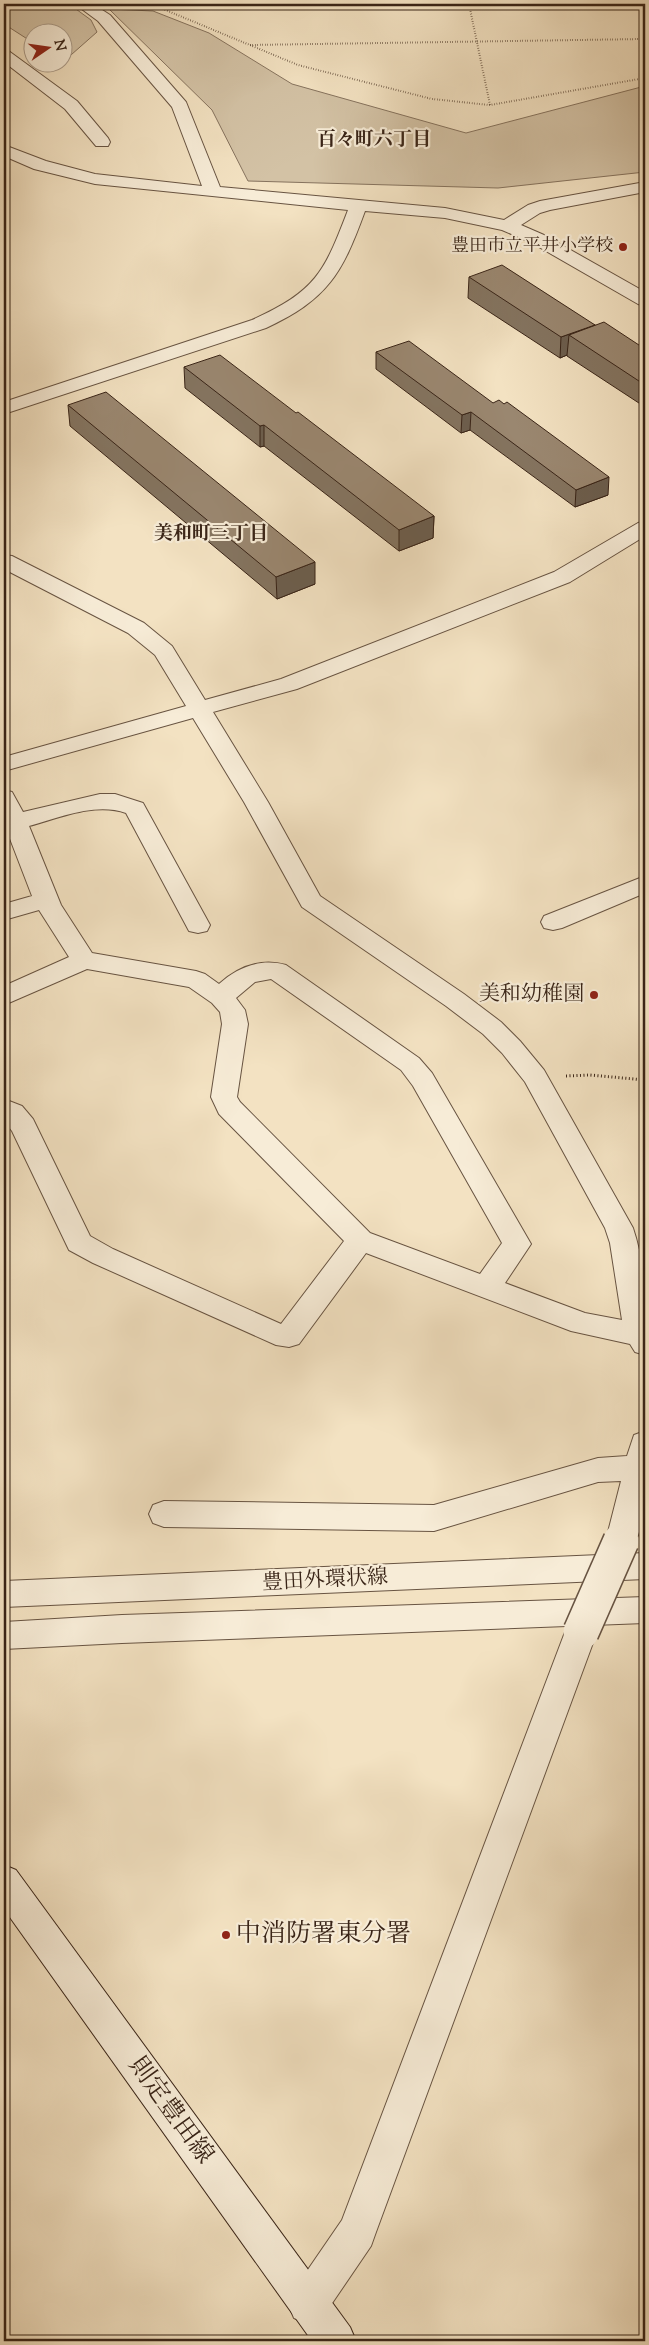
<svg xmlns="http://www.w3.org/2000/svg" width="649" height="2345" font-family="'Sorts Mill Goudy','Noto Serif JP',serif">
<style>
.green{fill:#d3c2a5;stroke:#86735e}
.lines{fill:none;stroke-linecap:round;stroke-linejoin:round}
.minor-casing{stroke:#685442;stroke-width:2}
.tertiary-casing{stroke:#685442;stroke-width:2}
.secondary-casing{stroke:#392417;stroke-width:2}
.path-far1{stroke:#392417;stroke-width:2;stroke-dasharray:0.5 2;stroke-linecap:butt}
.path{stroke:#392417;stroke-width:3;stroke-dasharray:1 2.5;stroke-linecap:butt}
.minor{fill:#f7ecd7;fill-rule:evenodd}
.tertiary{fill:#f7ecd7;fill-rule:evenodd}
.secondary{fill:#f7ecd7;fill-rule:evenodd}
.minor-bridge-far1-casing{stroke:#685442;stroke-width:31;stroke-linecap:butt}
.minor-bridge-casing{stroke:#685442;stroke-width:38;stroke-linecap:butt}
.minor-bridge-far1{stroke:#f7ecd7;stroke-width:28}
.minor-bridge{stroke:#f7ecd7;stroke-width:35}
.wall{fill:#847460;stroke:#392417}
.shaded-wall{fill:#6c5e4e;stroke:#392417}
.building{fill:#9a8770;stroke:#392417}
.poi-dot{fill:#8f2418;stroke:#f7ecd7;stroke-width:2}
.labels{text-anchor:middle;dominant-baseline:central;stroke-width:4.5;stroke-linejoin:round;paint-order:stroke}
.far-poi-label{font-size:18px;fill:#392417;stroke:#f7ecd7;text-anchor:end}
.far-neighbourhood-label{font-size:19px;font-weight:bold;fill:#392417;stroke:#f7ecd7}
.poi-label{font-size:21px;fill:#392417;stroke:#f7ecd7;text-anchor:end}
.street-label{font-size:21px;fill:#392417;stroke:#f7ecd7}
.near-poi-label{font-size:25px;fill:#392417;stroke:#f7ecd7;text-anchor:start}
.near-street-label{font-size:25px;fill:#392417;stroke:#f7ecd7}
</style>
<rect width="100%" height="100%" fill="#f3e2c2"/>
<filter id="stains"><feTurbulence type="fractalNoise" baseFrequency=".004" numOctaves="4"/><feColorMatrix values="0 0 0 0 .2 0 0 0 0 .09 0 0 0 0 .02 0 0 0 .5 -.17"/></filter>
<radialGradient id="worn" r=".72"><stop offset=".6" stop-color="#630" stop-opacity="0"/><stop offset="1" stop-color="#630" stop-opacity=".3"/></radialGradient>
<g class="green">
<path d="M 4,4 L 69,4 L 91,20 L 97,32 L 63,62 L 62,32 L 32,32 L 32,42 L 4,24 Z"/>
<path d="M 109,9 L 153,11 L 209,33 L 292,84 L 466,133 L 645,86 L 645,172 L 498,188 L 248,181 L 212,110 Z"/>
</g>
<g class="lines">
<defs>
<g id="minor">
<path d="M 75,4 L 93,4 L 110,15 L 186,102 L 220,187 L 445,208 L 504,220 L 528,205 L 540,201 L 645,182 L 645,192 L 550,210 L 540,213 L 521,225 L 544,235 L 645,292 L 645,306 L 638,304 L 532,243 L 502,230 L 445,218 L 365,211 C 342,274 328,299 266,328 L 4,414 L 4,402 L 252,320 C 316,291 324,273 348,210 L 95,184 L 34,169 L 4,156 L 4,145 L 46,161 L 95,174 L 202,186 L 172,107 L 98,21 Z"/>
<path d="M 4,50 L 10,52 L 77,101 L 108,138 L 110,142 L 108,146 L 96,146 L 65,109 L 4,62 Z"/>
<path d="M 645,521 L 645,536 L 570,582 L 297,689 L 213,712 L 268,802 L 320,896 L 464,994 L 501,1022 L 520,1041 L 544,1070 L 633,1228 C 647,1269 645,1312 645,1355 L 635,1352 L 630,1344 L 571,1331 L 366,1253 L 299,1344 L 289,1347 L 276,1345 L 93,1263 L 69,1250 L 12,1131 L 4,1121 L 4,1099 L 22,1106 L 33,1119 L 90,1236 L 113,1249 L 281,1324 L 344,1241 L 219,1114 L 211,1097 L 222,1024 L 220,1012 L 212,1003 L 189,987 L 87,969 L 4,1005 L 4,986 L 69,957 L 39,910 L 4,920 L 4,904 L 32,896 L 7,831 L 4,831 L 4,790 L 12,792 L 23,812 L 100,794 L 115,794 L 143,803 L 210,925 L 207,931 L 198,933 L 189,931 L 126,813 C 95,802 59,818 29,826 L 61,905 L 92,953 L 196,971 L 205,974 L 219,984 C 238,967 261,958 286,965 L 419,1058 L 432,1073 L 531,1244 L 505,1283 L 585,1313 L 622,1320 L 610,1243 L 605,1228 L 525,1082 L 502,1053 L 483,1034 L 446,1006 L 302,907 L 244,802 L 193,718 L 4,771 L 4,757 L 186,706 L 155,655 L 128,633 L 4,569 L 4,555 L 12,556 L 144,623 L 172,646 L 205,700 L 281,679 L 554,572 L 638,523 ZM 271,979 L 401,1070 L 413,1086 L 502,1243 L 480,1274 L 370,1233 L 240,1102 L 237,1097 L 248,1024 L 245,1010 L 236,998 L 255,982 Z"/>
<path d="M 645,876 L 645,893 L 562,928 L 553,930 L 544,928 L 541,922 L 544,916 Z"/>
<path d="M 645,1431 C 647,1465 649,1514 634,1545 L 623,1549 L 612,1545 L 607,1536 L 621,1481 L 598,1482 L 434,1531 L 164,1527 L 153,1523 L 149,1514 L 153,1505 L 164,1501 L 434,1505 L 598,1458 L 627,1456 L 634,1435 Z"/>
<path d="M 581,1618 L 592,1622 L 597,1632 L 376,2232 L 371,2246 L 322,2318 L 308,2324 L 294,2318 L 288,2304 L 294,2290 L 342,2220 L 565,1632 L 570,1622 Z"/>
</g>
<g id="tertiary">
<path d="M 645,1553 L 645,1579 L 4,1607 L 4,1581 Z"/>
<path d="M 645,1597 L 645,1623 L 122,1643 L 4,1649 L 4,1622 L 122,1615 Z"/>
</g>
<path id="secondary" d="M 4,1865 L 16,1870 L 350,2327 L 356,2341 L 312,2341 L 4,1909 Z"/>
</defs>
<use href="#minor" class="minor-casing"/>
<use href="#tertiary" class="tertiary-casing"/>
<use href="#secondary" class="secondary-casing"/>
<g class="path-far1">
<path d="M 151,4 L 298,65 L 432,99 L 490,105 L 645,78"/>
<path d="M 469,4 L 490,105"/>
<path d="M 250,45 L 643,39"/>
</g>
<path class="path" d="M 566,1076 L 590,1075 L 645,1080"/>
<use href="#minor" class="minor"/>
<use href="#tertiary" class="tertiary"/>
<use href="#secondary" class="secondary"/>
<defs>
<path id="minor-bridge-far1" d="M 620,1542 L 623,1536"/>
<path id="minor-bridge" d="M 581,1632 L 621,1541"/>
</defs>
<use href="#minor-bridge-far1" class="minor-bridge-far1-casing"/>
<use href="#minor-bridge" class="minor-bridge-casing"/>
<use href="#minor-bridge-far1" class="minor-bridge-far1"/>
<use href="#minor-bridge" class="minor-bridge"/>
</g>
<g class="wall">
<path d="M 469,277 L 595,325 L 645,349 L 645,407 L 567,356 L 567,355 L 560,358 L 468,298 Z"/>
<path d="M 376,352 L 608,495 L 575,507 L 470,430 L 461,433 L 376,369 Z"/>
<path d="M 184,367 L 434,516 L 433,538 L 399,551 L 264,446 L 260,447 L 185,388 Z"/>
<path d="M 68,405 L 315,584 L 277,599 L 70,426 Z"/>
</g>
<g class="shaded-wall">
<path d="M 595,325 L 593,345 L 569,335 L 567,355 L 560,358 L 561,337 Z"/>
<path d="M 471,412 L 470,430 L 461,433 L 462,415 Z"/>
<path d="M 264,425 L 264,446 L 260,447 L 260,426 Z"/>
<path d="M 609,477 L 608,495 L 575,507 L 576,490 Z"/>
<path d="M 434,516 L 433,538 L 399,551 L 399,530 Z"/>
<path d="M 315,562 L 315,584 L 277,599 L 276,577 Z"/>
</g>
<g class="building">
<path d="M 502,265 L 595,325 L 561,337 L 469,277 Z"/>
<path d="M 604,322 L 645,349 L 645,385 L 569,335 Z"/>
<path d="M 409,341 L 493,403 L 499,400 L 504,404 L 507,402 L 609,477 L 576,490 L 471,412 L 462,415 L 376,352 Z"/>
<path d="M 220,355 L 296,413 L 298,412 L 434,516 L 399,530 L 264,425 L 260,426 L 184,367 Z"/>
<path d="M 106,392 L 315,562 L 276,577 L 68,405 Z"/>
</g>
<g class="poi-dot">
<circle cx="623" cy="247" r="5"/>
<circle cx="594" cy="995" r="5"/>
<circle cx="226" cy="1935" r="5"/>
</g>
<g class="labels">
<g class="far-poi-label">
<text x="613" y="247">豊田市立平井小学校</text>
</g>
<g class="far-neighbourhood-label">
<text x="374" y="140">百々町六丁目</text>
<text x="211" y="534">美和町三丁目</text>
</g>
<g class="poi-label">
<text x="584" y="995">美和幼稚園</text>
</g>
<g class="street-label">
<text transform="translate(325 1581) rotate(-3)">豊田外環状線</text>
</g>
<g class="near-poi-label">
<text x="236" y="1935">中消防署東分署</text>
</g>
<g class="near-street-label">
<text transform="translate(170 2111) rotate(54)">則定豊田線</text>
</g>
</g>
<rect width="649" height="2345" fill="none" stroke="#f3e2c2" stroke-width="20"/>
<rect x="5" y="5" width="639" height="2335" fill="none" stroke="#392417" stroke-width="2.5"/>
<rect x="10" y="10" width="629" height="2325" fill="none" stroke="#392417"/>
<g transform="translate(48 48) rotate(77)"><circle r="24" fill="#f7ecd7" stroke="#ab9c8a"/>
<path d="M0-4L9 19L0 12L-9 19Z" fill="#8f2418"/>
<text y="-8" font-size="14" font-weight="bold" text-anchor="middle" fill="#392417">N</text>
</g>
<rect width="100%" height="100%" filter="url(#stains)"/>
<rect width="100%" height="100%" fill="url(#worn)"/>
</svg>
